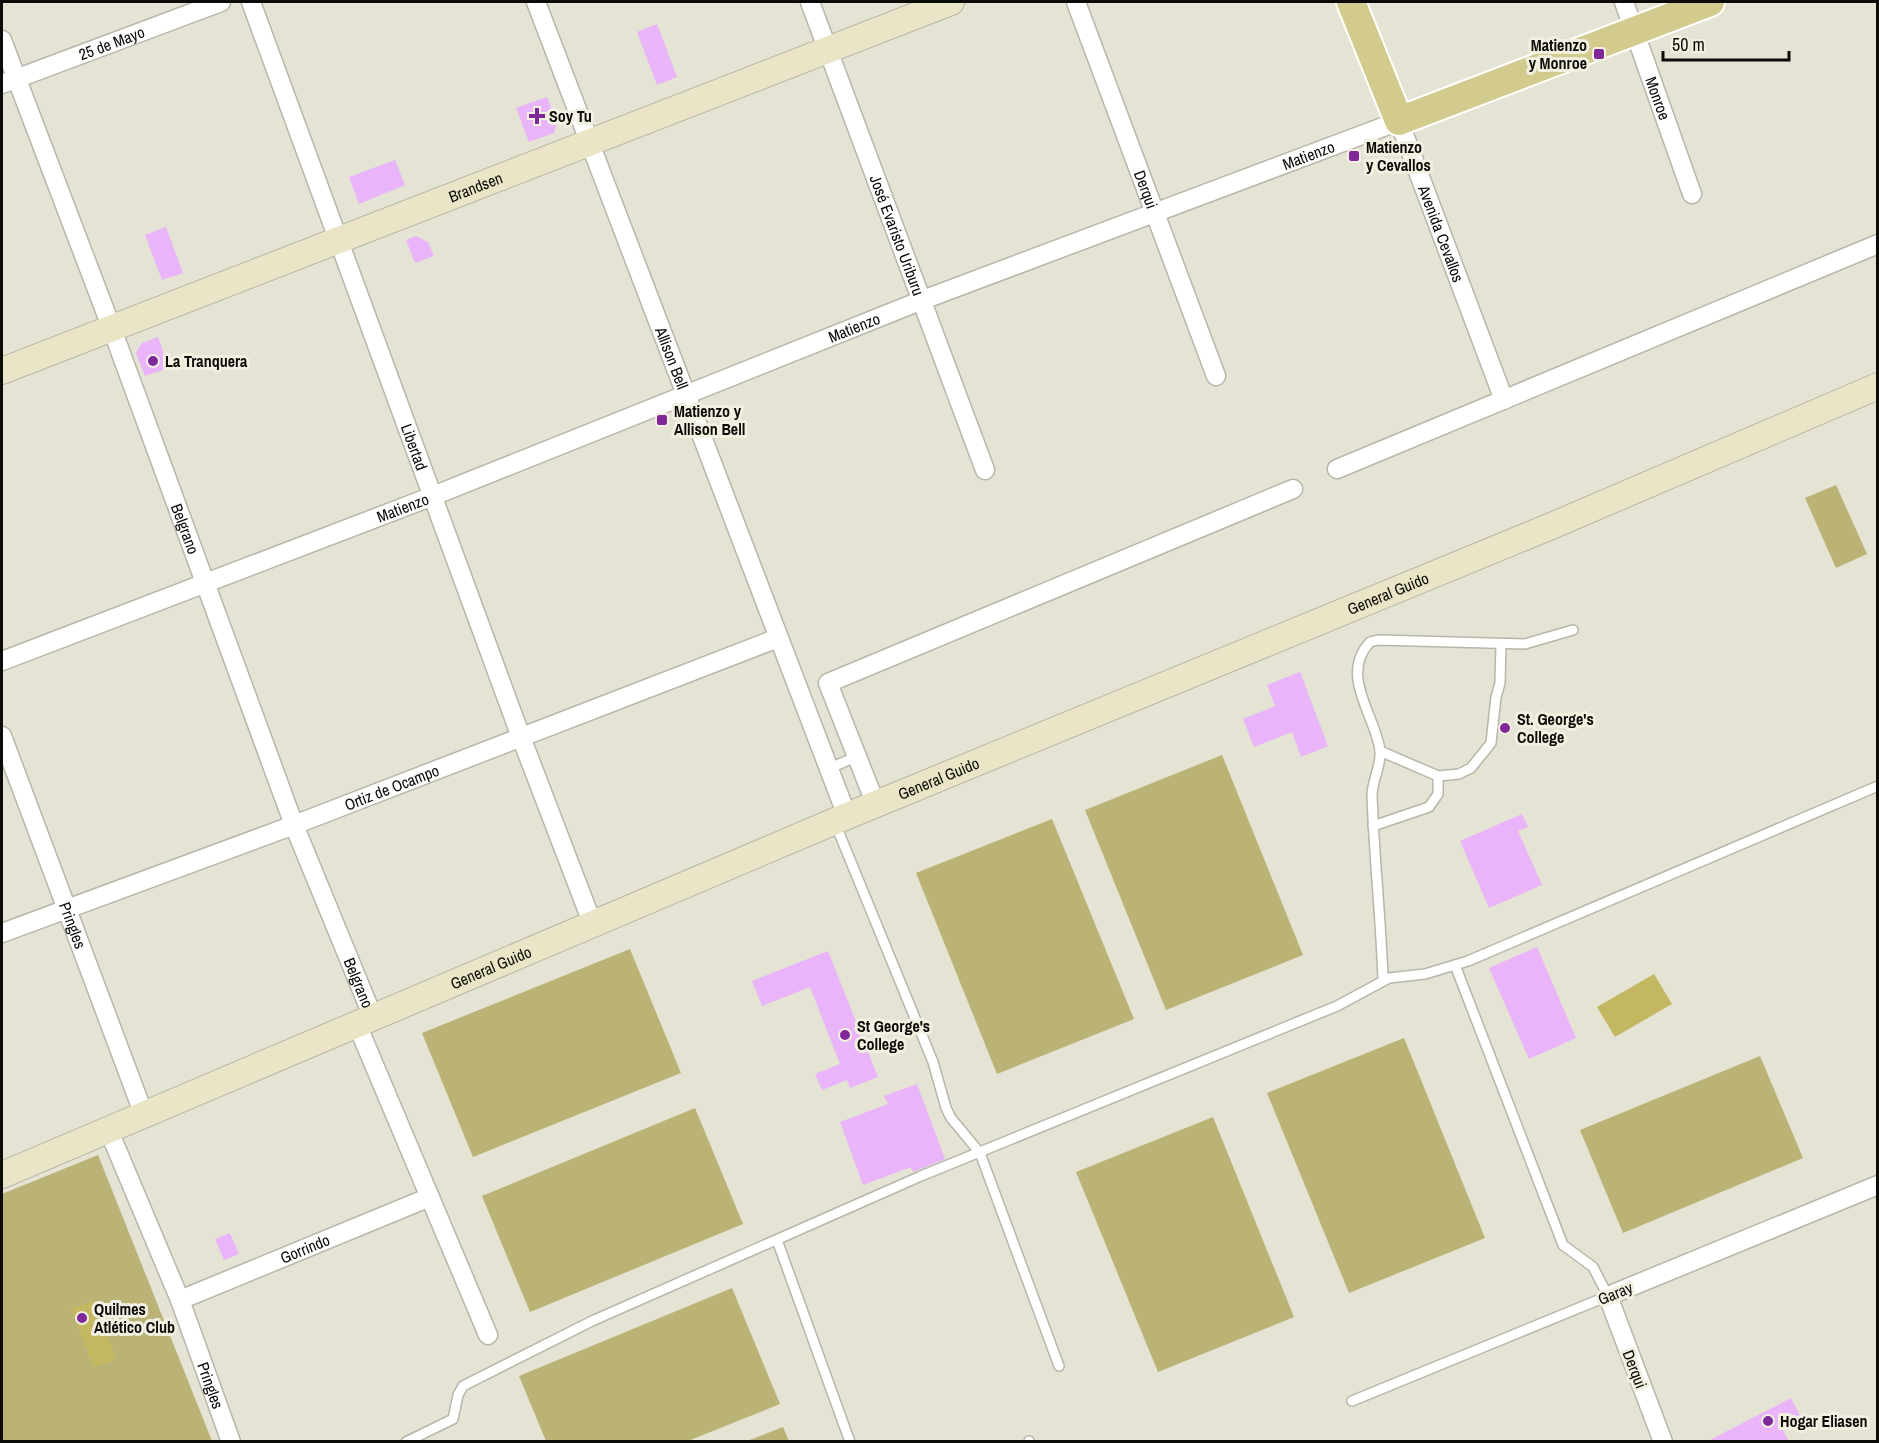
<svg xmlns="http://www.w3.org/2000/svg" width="1879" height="1443" font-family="'Archivo Narrow',sans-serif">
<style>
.green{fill:#bab375}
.water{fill:#c3b861}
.building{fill:#e9b4fa}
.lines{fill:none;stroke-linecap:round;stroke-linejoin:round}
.lane-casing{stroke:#b8b6a8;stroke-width:12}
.street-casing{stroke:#b8b6a8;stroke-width:21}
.secondary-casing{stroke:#b8b6a8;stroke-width:28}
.primary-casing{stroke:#fff;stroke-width:32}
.lane{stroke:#fff;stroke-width:9}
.street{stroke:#fff;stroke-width:18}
.secondary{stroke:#e9e5c6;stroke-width:26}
.primary{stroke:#d3cb8d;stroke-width:28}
.poi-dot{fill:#7f2998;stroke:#f1f0e1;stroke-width:2}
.labels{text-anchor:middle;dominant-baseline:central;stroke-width:6;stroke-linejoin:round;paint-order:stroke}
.street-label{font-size:16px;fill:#0c0b07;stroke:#f1f0e1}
.poi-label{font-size:16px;font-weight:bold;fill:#0c0b07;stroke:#f1f0e1;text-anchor:start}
</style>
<rect width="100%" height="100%" fill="#e4e3d4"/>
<g class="green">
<path d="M 1836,485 L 1867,554 L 1836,568 L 1805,498 Z"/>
<path d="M 1222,755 L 1303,955 L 1166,1010 L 1085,810 Z"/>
<path d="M 1052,819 L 1134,1019 L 997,1074 L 916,873 Z"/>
<path d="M 630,949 L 681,1073 L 473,1157 L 422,1033 Z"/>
<path d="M 1404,1038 L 1485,1238 L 1349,1293 L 1267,1093 Z"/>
<path d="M 1760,1056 L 1803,1158 L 1623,1233 L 1580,1130 Z"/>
<path d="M 695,1108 L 743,1224 L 530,1312 L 482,1196 Z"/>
<path d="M 1213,1117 L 1294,1317 L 1158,1372 L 1076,1172 Z"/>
<path d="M 98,1155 L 212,1441 L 2,1442 L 2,1194 Z"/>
<path d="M 732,1288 L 780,1404 L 688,1441 L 546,1441 L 519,1376 Z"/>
<path d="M 783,1427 L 789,1441 L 747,1441 Z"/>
</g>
<g class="water">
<path d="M 1654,974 L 1672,1004 L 1615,1037 L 1597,1007 Z"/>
<path d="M 93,1301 L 116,1359 L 94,1368 L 71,1309 Z"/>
</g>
<g class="building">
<path d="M 657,24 L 677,77 L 657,85 L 637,32 Z"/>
<path d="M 547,97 L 557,123 L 554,133 L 529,142 L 516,108 Z"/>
<path d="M 395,160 L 405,185 L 359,204 L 349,177 Z"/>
<path d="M 166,227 L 183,273 L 162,280 L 145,235 Z"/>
<path d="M 416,236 L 428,242 L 434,256 L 415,263 L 406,240 Z"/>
<path d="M 158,337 L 169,368 L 145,376 L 136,353 L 142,343 Z"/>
<path d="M 1300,672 L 1328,746 L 1301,757 L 1292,732 L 1254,747 L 1243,719 L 1275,706 L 1267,685 Z"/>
<path d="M 1522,814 L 1528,827 L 1518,831 L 1542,885 L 1489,908 L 1460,841 Z"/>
<path d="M 1537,947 L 1576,1038 L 1529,1059 L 1489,968 Z"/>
<path d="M 828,951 L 878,1077 L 850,1088 L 847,1080 L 822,1090 L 815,1074 L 840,1064 L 810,987 L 762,1006 L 752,981 Z"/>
<path d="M 917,1084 L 945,1159 L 913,1172 L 911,1167 L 863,1185 L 840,1122 L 888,1104 L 884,1096 Z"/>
<path d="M 230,1233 L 239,1254 L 224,1260 L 215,1239 Z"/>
<path d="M 1791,1398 L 1800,1416 L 1781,1426 L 1789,1442 L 1706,1442 Z"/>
</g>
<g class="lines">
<defs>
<g id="lane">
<path d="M 1380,751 L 1438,776 L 1459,774 L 1471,768 L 1491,743 L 1496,697 L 1500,683 L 1501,645"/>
<path d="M 830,768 L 856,757"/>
<path d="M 835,823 L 933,1062 L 946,1108 L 951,1118 L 980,1153 L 1059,1366"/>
<path d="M 1373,826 L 1429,807 L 1438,794 L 1438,776"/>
<path d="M 1383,980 C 1381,918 1374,857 1372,795 C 1372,781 1382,764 1380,750 C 1375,715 1339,675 1370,642 L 1378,640 L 1525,644 L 1573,630"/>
<path d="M 777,1240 L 850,1442"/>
<path d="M 1352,1401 L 1608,1296 L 1593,1267 L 1563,1245 L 1455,965"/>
<path d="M 406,1442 L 453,1419 L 458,1395 L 463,1386 L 592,1321 L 921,1176 L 1337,1006 L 1389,978 L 1425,974 L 1468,961 L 1878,786"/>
<path d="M 1029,1442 L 1029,1441"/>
</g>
<g id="street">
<path id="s1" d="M 251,2 L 521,737 L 593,925"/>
<path id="s2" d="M 536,2 L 847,816"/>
<path id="s3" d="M 810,2 L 985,470"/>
<path id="s4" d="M 1076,2 L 1216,376"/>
<path id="s5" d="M 1624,2 L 1692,194"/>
<path id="s6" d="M 2,40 L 112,329 L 294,825 L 372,1015"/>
<path id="s7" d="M 2,84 L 221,2"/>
<path d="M 1337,469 L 1878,244"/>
<path id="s8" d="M 2,661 L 433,496 L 920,301 L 1399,121 L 1504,400"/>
<path id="s9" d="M 2,736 L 144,1115"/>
<path d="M 876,805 L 828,683 L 1293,489"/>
<path id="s10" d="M 2,933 L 294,825 L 778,638"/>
<path d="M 356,1022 L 488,1335"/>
<path id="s11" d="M 109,1131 L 180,1300 L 231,1442"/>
<path id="s12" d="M 180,1300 L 430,1197"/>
<path d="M 1663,1442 L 1608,1296 L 1878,1185"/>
</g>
<g id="secondary">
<path id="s13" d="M 2,371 L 951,2"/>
<path id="s14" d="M 2,1175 L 847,816 L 1549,527 L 1878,386"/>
</g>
<path id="primary" d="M 1351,2 L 1399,121 L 1710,2"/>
</defs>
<use href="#lane" class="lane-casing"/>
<use href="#street" class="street-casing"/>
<use href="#secondary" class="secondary-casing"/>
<use href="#primary" class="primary-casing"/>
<use href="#lane" class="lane"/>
<use href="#street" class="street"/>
<use href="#secondary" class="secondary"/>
<use href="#primary" class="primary"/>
</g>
<g class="poi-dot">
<rect x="1593" y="48" width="12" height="12" rx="3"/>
<path d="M534 107h6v6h6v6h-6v6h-6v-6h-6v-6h6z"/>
<rect x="1348" y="150" width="12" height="12" rx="3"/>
<circle cx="153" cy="361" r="6"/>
<rect x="656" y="414" width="12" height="12" rx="3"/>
<circle cx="1505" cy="728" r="6"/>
<circle cx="845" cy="1035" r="6"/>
<circle cx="82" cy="1318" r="6"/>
<circle cx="1768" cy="1421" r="6"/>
</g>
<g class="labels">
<g class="street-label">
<text stroke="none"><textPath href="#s7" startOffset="117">25 de Mayo</textPath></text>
<text stroke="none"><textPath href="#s5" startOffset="102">Monroe</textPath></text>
<text stroke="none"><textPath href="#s8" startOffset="1401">Matienzo</textPath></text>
<text stroke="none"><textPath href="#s13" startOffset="508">Brandsen</textPath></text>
<text stroke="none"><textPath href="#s4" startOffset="200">Derqui</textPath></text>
<text stroke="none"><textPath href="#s8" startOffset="1618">Avenida Cevallos</textPath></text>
<text stroke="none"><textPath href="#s3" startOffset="249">José Evaristo Uriburu</textPath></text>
<text stroke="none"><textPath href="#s8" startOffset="915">Matienzo</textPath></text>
<text stroke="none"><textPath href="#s2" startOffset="381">Allison Bell</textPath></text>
<text stroke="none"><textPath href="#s1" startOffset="474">Libertad</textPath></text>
<text stroke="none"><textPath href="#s8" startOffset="429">Matienzo</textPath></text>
<text stroke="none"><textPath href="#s6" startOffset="522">Belgrano</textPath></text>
<text stroke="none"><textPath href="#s14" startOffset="1503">General Guido</textPath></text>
<text stroke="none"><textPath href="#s14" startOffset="1017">General Guido</textPath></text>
<text stroke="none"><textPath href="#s10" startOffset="416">Ortiz de Ocampo</textPath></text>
<text stroke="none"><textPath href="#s9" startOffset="202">Pringles</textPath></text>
<text stroke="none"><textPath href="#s14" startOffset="531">General Guido</textPath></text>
<text stroke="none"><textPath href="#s6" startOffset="1008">Belgrano</textPath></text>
<text stroke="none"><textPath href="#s12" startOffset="135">Gorrindo</textPath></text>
<text transform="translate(1615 1293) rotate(-22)">Garay</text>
<text transform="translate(1635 1369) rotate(69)">Derqui</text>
<text stroke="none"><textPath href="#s11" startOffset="274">Pringles</textPath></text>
</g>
<g class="poi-label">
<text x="1587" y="45" text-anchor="end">Matienzo<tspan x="1587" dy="18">y Monroe</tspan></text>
<text x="549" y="116">Soy Tu</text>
<text x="1366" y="147">Matienzo<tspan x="1366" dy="18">y Cevallos</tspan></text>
<text x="165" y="361">La Tranquera</text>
<text x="674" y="411">Matienzo y<tspan x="674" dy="18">Allison Bell</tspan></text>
<text x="1517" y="719">St. George's<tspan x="1517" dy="18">College</tspan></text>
<text x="857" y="1026">St George's<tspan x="857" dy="18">College</tspan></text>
<text x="94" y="1309">Quilmes<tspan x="94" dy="18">Atlético Club</tspan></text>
<text x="1780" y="1421">Hogar Eliasen</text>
</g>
</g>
<rect width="1879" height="1443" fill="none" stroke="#0c0b07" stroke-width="6"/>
<path d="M1663 51v9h126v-9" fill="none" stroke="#0c0b07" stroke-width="3"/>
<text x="1672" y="51" font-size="18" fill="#0c0b07" stroke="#f1f0e1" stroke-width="4.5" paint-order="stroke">50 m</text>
</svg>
